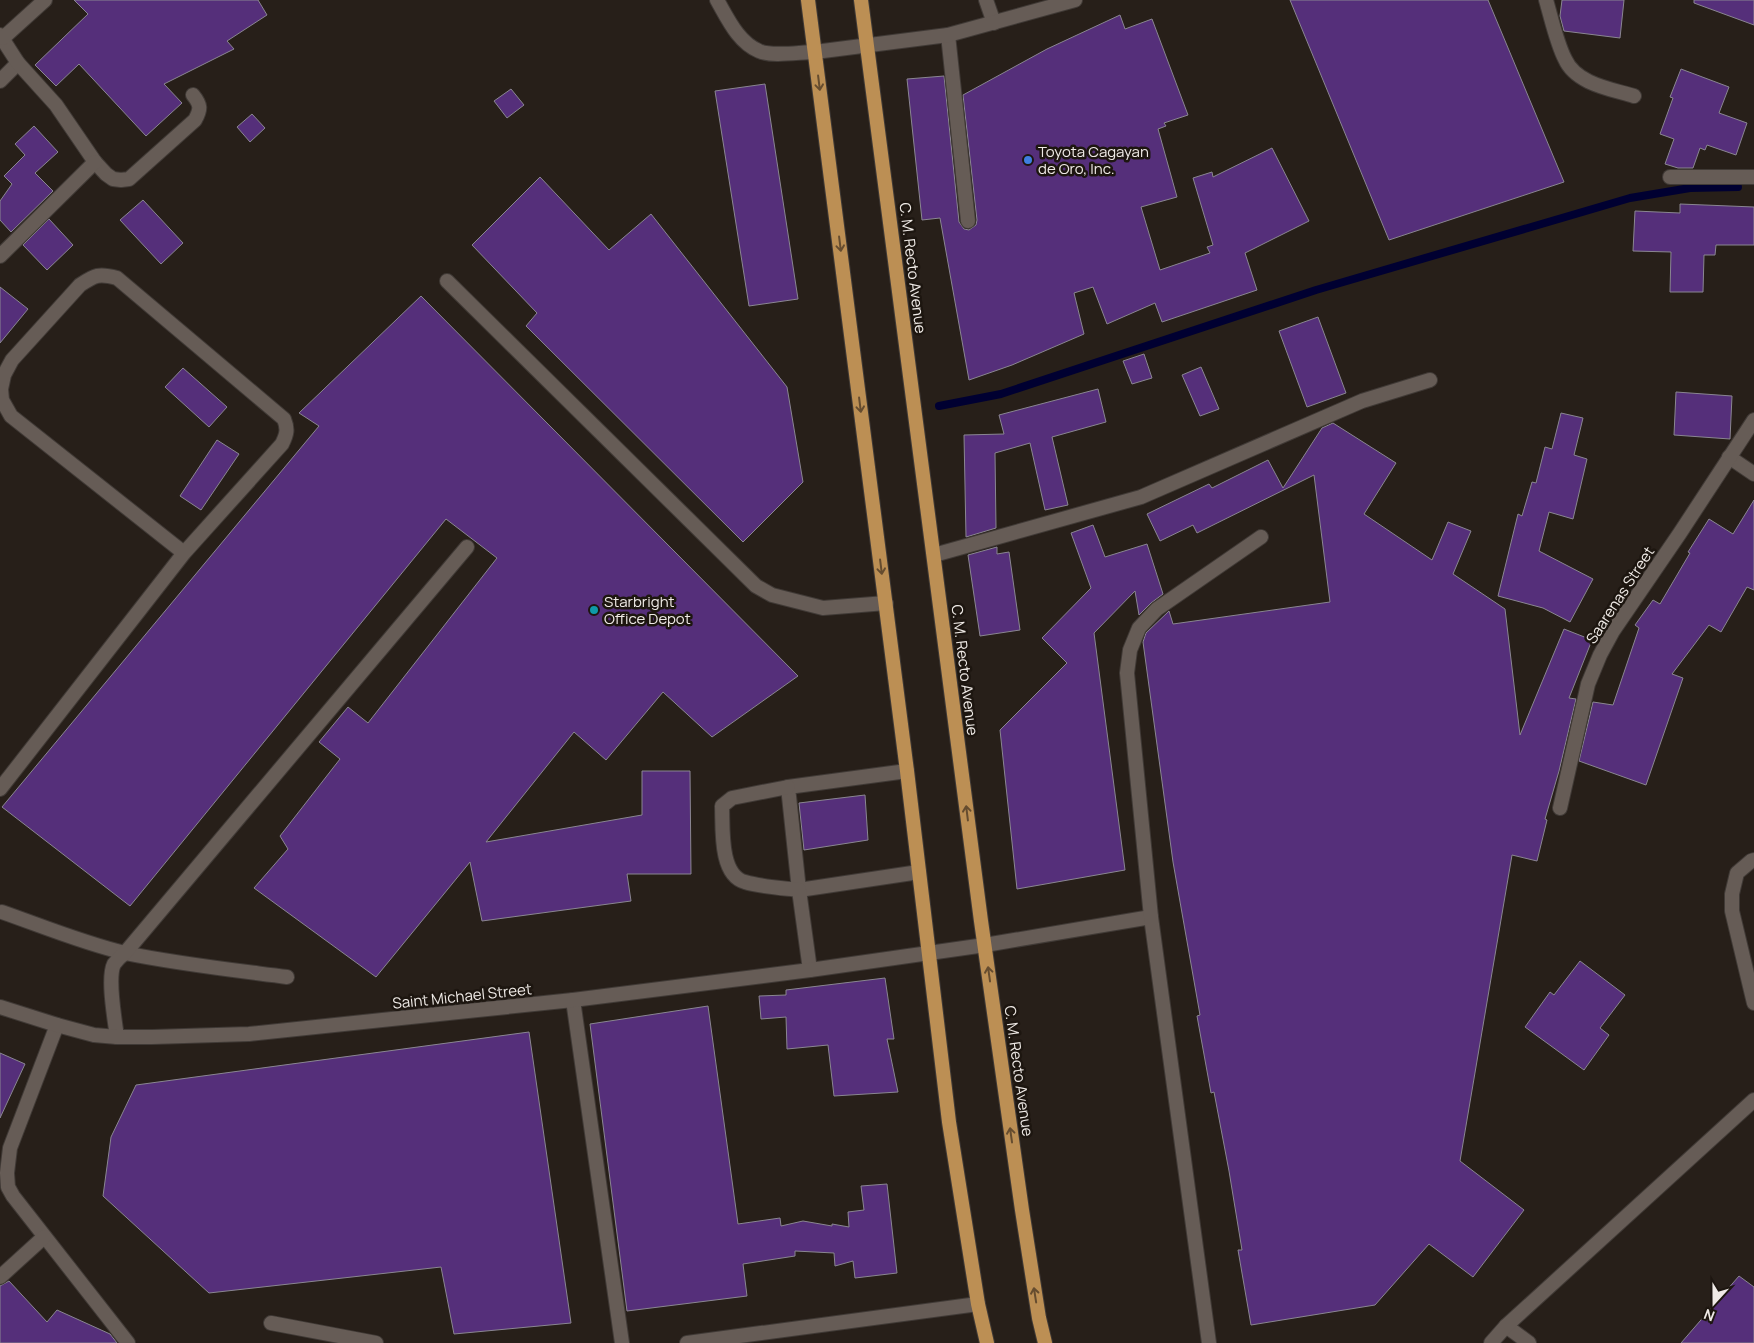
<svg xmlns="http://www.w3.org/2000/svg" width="1754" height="1343" font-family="Manrope,sans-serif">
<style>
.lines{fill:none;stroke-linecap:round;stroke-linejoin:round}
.stream{stroke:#000031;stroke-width:8}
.building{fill:#552f7a;stroke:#8a8691}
.service-casing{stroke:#403a36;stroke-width:16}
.minor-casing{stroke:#403a36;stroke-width:16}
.tertiary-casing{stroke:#403a36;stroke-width:16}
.trunk-casing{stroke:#403a36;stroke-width:16}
.service{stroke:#665c56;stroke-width:14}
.minor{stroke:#665c56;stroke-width:14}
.tertiary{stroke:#665c56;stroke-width:14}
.trunk{stroke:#bc8f54;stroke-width:14}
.oneway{stroke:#654c2f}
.shop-dot{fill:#3f7fe0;stroke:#1d1610;stroke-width:2}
.culture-dot{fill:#0f9aa8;stroke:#1d1610;stroke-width:2}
.labels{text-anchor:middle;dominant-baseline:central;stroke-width:5;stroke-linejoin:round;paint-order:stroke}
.poi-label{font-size:15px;fill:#efeae6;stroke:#1d1610;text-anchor:start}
.street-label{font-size:15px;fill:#efeae6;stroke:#1d1610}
</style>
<rect width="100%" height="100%" fill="#271f19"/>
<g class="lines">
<path class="stream" d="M 939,406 L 1001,394 L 1316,290 L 1630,198 L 1690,188 L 1738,187"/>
</g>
<g class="building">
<path d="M 74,0 L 258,0 L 267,15 L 227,41 L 234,49 L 164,84 L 182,103 L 146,136 L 79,64 L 56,86 L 35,65 L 88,14 Z"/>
<path d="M 1290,0 L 1488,0 L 1564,182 L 1389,240 Z"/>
<path d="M 1562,0 L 1624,0 L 1620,38 L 1564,31 L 1560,16 Z"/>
<path d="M 1694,0 L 1754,0 L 1754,25 L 1694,3 Z"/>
<path d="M 1120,15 L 1125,29 L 1152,19 L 1188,115 L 1164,123 L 1166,126 L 1158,129 L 1177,197 L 1141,207 L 1160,270 L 1210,253 L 1207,247 L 1213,245 L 1193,178 L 1212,172 L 1213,177 L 1272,148 L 1309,221 L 1245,253 L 1257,290 L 1162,322 L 1155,303 L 1107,324 L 1093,287 L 1074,293 L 1084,334 L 1012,365 L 969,380 L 940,218 L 922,220 L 907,79 L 944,76 L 959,222 L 964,229 L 969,230 L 976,225 L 977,220 L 963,95 L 1047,49 Z"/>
<path d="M 1681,69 L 1729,87 L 1719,113 L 1747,123 L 1736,155 L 1707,145 L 1705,150 L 1700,148 L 1693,168 L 1678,168 L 1665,164 L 1674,139 L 1660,134 L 1673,98 L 1670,97 Z"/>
<path d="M 765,84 L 798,299 L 749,306 L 715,91 Z"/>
<path d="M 511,89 L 524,105 L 507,118 L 494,101 Z"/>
<path d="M 252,114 L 265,128 L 250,142 L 237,127 Z"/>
<path d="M 34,126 L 58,152 L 35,173 L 53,191 L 11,232 L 0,220 L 0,201 L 12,184 L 4,176 L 25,155 L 15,144 Z"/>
<path d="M 540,177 L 609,250 L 651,214 L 787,387 L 803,482 L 743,542 L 526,326 L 537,313 L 472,245 Z"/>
<path d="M 143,200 L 183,243 L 161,264 L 120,220 Z"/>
<path d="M 1680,204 L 1754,207 L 1754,245 L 1716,245 L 1715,255 L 1704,255 L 1703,292 L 1670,292 L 1671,252 L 1633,251 L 1635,211 L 1680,213 Z"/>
<path d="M 49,219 L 73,245 L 47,270 L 23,245 Z"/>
<path d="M 0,287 L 28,309 L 0,343 Z"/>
<path d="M 421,296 L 798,676 L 712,737 L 663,692 L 606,760 L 574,732 L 486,842 L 642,815 L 642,771 L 690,771 L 691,874 L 627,874 L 631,901 L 482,921 L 470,862 L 376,977 L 254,888 L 288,849 L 280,836 L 340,759 L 319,742 L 348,707 L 368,723 L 497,558 L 446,519 L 130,906 L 2,807 L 319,426 L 299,413 Z"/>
<path d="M 1318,317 L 1346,393 L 1307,407 L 1279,331 Z"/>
<path d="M 1144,354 L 1152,378 L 1132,384 L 1123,361 Z"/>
<path d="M 1201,367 L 1219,409 L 1200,416 L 1182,375 Z"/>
<path d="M 183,368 L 227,407 L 209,427 L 165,387 Z"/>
<path d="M 1098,389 L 1106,422 L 1052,437 L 1068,505 L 1045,510 L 1030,443 L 995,453 L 996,528 L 966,537 L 964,435 L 1004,434 L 999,415 Z"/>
<path d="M 1676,392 L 1732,396 L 1730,439 L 1674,435 Z"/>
<path d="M 1561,413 L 1583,418 L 1574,455 L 1587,459 L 1573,519 L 1549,512 L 1539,551 L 1593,579 L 1570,622 L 1543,608 L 1498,596 L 1518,514 L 1522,516 L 1532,482 L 1536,483 L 1545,447 L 1552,449 Z"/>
<path d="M 1333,423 L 1396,463 L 1364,514 L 1432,560 L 1448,522 L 1471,531 L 1453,574 L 1505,609 L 1520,735 L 1564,629 L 1592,640 L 1569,698 L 1576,699 L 1559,771 L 1545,819 L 1547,820 L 1537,861 L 1512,855 L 1460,1161 L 1524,1210 L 1473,1277 L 1429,1244 L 1375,1305 L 1251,1325 L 1238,1250 L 1242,1250 L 1229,1171 L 1214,1092 L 1211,1093 L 1197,1016 L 1200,1015 L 1173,862 L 1143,642 L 1146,633 L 1169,611 L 1173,624 L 1330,602 L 1314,475 L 1197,533 L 1193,525 L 1160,541 L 1147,514 L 1209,484 L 1212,488 L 1268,460 L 1283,488 L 1322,428 Z"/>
<path d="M 217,440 L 239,454 L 201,510 L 180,496 Z"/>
<path d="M 1754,500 L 1754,590 L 1747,587 L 1721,632 L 1709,625 L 1672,674 L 1683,678 L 1646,785 L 1579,761 L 1593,702 L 1613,705 L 1639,628 L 1635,625 L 1653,600 L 1660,604 L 1690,553 L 1688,552 L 1709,519 L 1733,534 Z"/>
<path d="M 1093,525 L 1105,557 L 1147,544 L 1163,594 L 1151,603 L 1139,615 L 1135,591 L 1094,633 L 1125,870 L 1017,889 L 1000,730 L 1067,663 L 1042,638 L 1091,588 L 1071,533 Z"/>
<path d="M 997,547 L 997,554 L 1009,552 L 1020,630 L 980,636 L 968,555 Z"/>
<path d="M 865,795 L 868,840 L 804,850 L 799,803 Z"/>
<path d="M 1580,961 L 1625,995 L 1600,1028 L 1609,1035 L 1584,1070 L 1525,1027 L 1550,992 L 1554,995 Z"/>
<path d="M 885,978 L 894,1039 L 887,1039 L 898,1092 L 834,1096 L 828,1045 L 787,1049 L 786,1017 L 761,1019 L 759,996 L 786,995 L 786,990 Z"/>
<path d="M 708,1006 L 738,1224 L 780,1218 L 781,1226 L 803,1221 L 832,1226 L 832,1224 L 849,1227 L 848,1212 L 864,1210 L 861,1186 L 887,1184 L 897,1273 L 855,1278 L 853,1261 L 835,1266 L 834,1253 L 795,1251 L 795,1256 L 743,1264 L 747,1296 L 627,1311 L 590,1024 Z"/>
<path d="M 529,1032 L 571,1323 L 454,1334 L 441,1267 L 209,1293 L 103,1196 L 111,1137 L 136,1085 Z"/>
<path d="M 0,1053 L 25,1064 L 0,1118 Z"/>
<path d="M 1739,1276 L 1754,1287 L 1754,1343 L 1681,1343 Z"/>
<path d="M 9,1281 L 47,1322 L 57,1310 L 110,1334 L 117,1343 L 0,1343 L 0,1286 Z"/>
</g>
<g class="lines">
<defs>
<g id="service">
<path d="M 717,0 C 728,19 738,42 759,51 C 772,57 800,52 815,52"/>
<path d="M 986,0 L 994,23"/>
<path d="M 1546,0 C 1551,17 1557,44 1565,59 C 1576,84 1611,89 1634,96"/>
<path d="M 948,35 L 968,221"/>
<path d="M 0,81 L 18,63"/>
<path d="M 447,281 L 756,586 L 772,595 L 823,608 L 886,603"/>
<path d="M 934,555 L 1141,497 L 1362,401 L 1430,380"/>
<path d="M 907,771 L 788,787 L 799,890 L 919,872"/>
<path d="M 788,787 L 732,798 L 722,806 C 723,827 719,875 745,882 C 762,887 781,888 799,890 L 810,970"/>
<path d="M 0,789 L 184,553 L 282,444 C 287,434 288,429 284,419 L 117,278 C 99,273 95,275 80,285 L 12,360 L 4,375 L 1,389 L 2,400 L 11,416 L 184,553"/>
<path d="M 1754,860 L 1751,861 L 1737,873 L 1732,894 L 1732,911 L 1754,1003"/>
<path d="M 2,912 C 42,926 83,943 125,953 C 178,964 233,970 287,977"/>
<path d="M 985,945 L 1151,917"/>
<path d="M 573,1000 L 622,1343"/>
<path d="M 117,1037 C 115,1021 107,978 114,964 C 117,960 121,956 125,953 L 467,547"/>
<path d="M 271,1323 L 376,1343"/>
<path d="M 1506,1326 L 1529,1343"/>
<path d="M 687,1343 L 978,1304"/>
<path d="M 1209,1343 L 1151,917 L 1127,673 L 1130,650 L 1139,628 L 1157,609 L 1261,537"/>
<path d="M 1491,1343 L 1506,1326 L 1754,1100"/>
</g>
<g id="minor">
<path d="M 0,35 L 18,63 L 56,105 L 95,162 L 106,174 L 113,179 L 121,180 L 129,179 L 195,120 C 201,109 201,105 193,95"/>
<path d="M 3,38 L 45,0"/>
<path d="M 815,52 L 948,35 L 1075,0"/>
<path d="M 1670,177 L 1754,177"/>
<path d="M 0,256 L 95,162"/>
<path d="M 1729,457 L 1754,474"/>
<path d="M 1560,808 L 1588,684 L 1600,655 L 1613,631 L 1680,533 L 1754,420"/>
<path d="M 57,1025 L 10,1148 L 7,1173 L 8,1187 L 13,1196 L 128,1343"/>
<path d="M 0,1277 L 44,1237"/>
</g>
<path id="tertiary" d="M 0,1007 L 57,1025 L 94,1035 L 117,1037 L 152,1037 L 249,1034 L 573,1000 L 810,970 L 985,945"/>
<g id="trunk">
<path d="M 808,0 L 907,771 L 949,1122 L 978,1304 L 987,1343"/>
<path d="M 861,0 L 981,921 L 1022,1210 L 1039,1318 L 1045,1343"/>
</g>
</defs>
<use href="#service" class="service-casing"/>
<use href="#minor" class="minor-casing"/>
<use href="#tertiary" class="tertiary-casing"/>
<use href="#trunk" class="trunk-casing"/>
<use href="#service" class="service"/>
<use href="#minor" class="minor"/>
<use href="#tertiary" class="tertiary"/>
<use href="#trunk" class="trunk"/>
</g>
<defs><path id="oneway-shaft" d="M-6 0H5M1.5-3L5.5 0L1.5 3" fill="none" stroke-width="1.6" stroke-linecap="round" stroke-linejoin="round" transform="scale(1.25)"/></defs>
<g class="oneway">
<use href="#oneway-shaft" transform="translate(819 83) rotate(83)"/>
<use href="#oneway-shaft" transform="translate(840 244) rotate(83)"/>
<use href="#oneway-shaft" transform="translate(860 405) rotate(83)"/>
<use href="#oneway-shaft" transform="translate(881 567) rotate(83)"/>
<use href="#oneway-shaft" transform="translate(967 813) rotate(-97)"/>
<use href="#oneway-shaft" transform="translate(989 974) rotate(-98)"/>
<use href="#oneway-shaft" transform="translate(1011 1135) rotate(-98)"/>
<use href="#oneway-shaft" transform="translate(1035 1295) rotate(-99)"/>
</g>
<circle class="shop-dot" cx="1028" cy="160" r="5"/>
<circle class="culture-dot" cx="594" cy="610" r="5"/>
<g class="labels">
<g class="poi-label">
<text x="1038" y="151">Toyota Cagayan<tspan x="1038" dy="17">de Oro, Inc.</tspan></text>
<text x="604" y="601">Starbright<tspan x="604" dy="17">Office Depot</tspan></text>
</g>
<g class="street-label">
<text transform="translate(913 268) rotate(83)">C. M. Recto Avenue</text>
<text transform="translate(1620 595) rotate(-57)">Saarenas Street</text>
<text transform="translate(965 670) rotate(83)">C. M. Recto Avenue</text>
<text transform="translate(462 996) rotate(-6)">Saint Michael Street</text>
<text transform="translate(1019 1071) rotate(82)">C. M. Recto Avenue</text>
</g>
</g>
<g transform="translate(1714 1303) rotate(201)" stroke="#1d1610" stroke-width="4" paint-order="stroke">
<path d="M0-4L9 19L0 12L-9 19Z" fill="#efeae6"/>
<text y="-8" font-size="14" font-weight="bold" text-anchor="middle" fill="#efeae6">N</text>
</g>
</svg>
